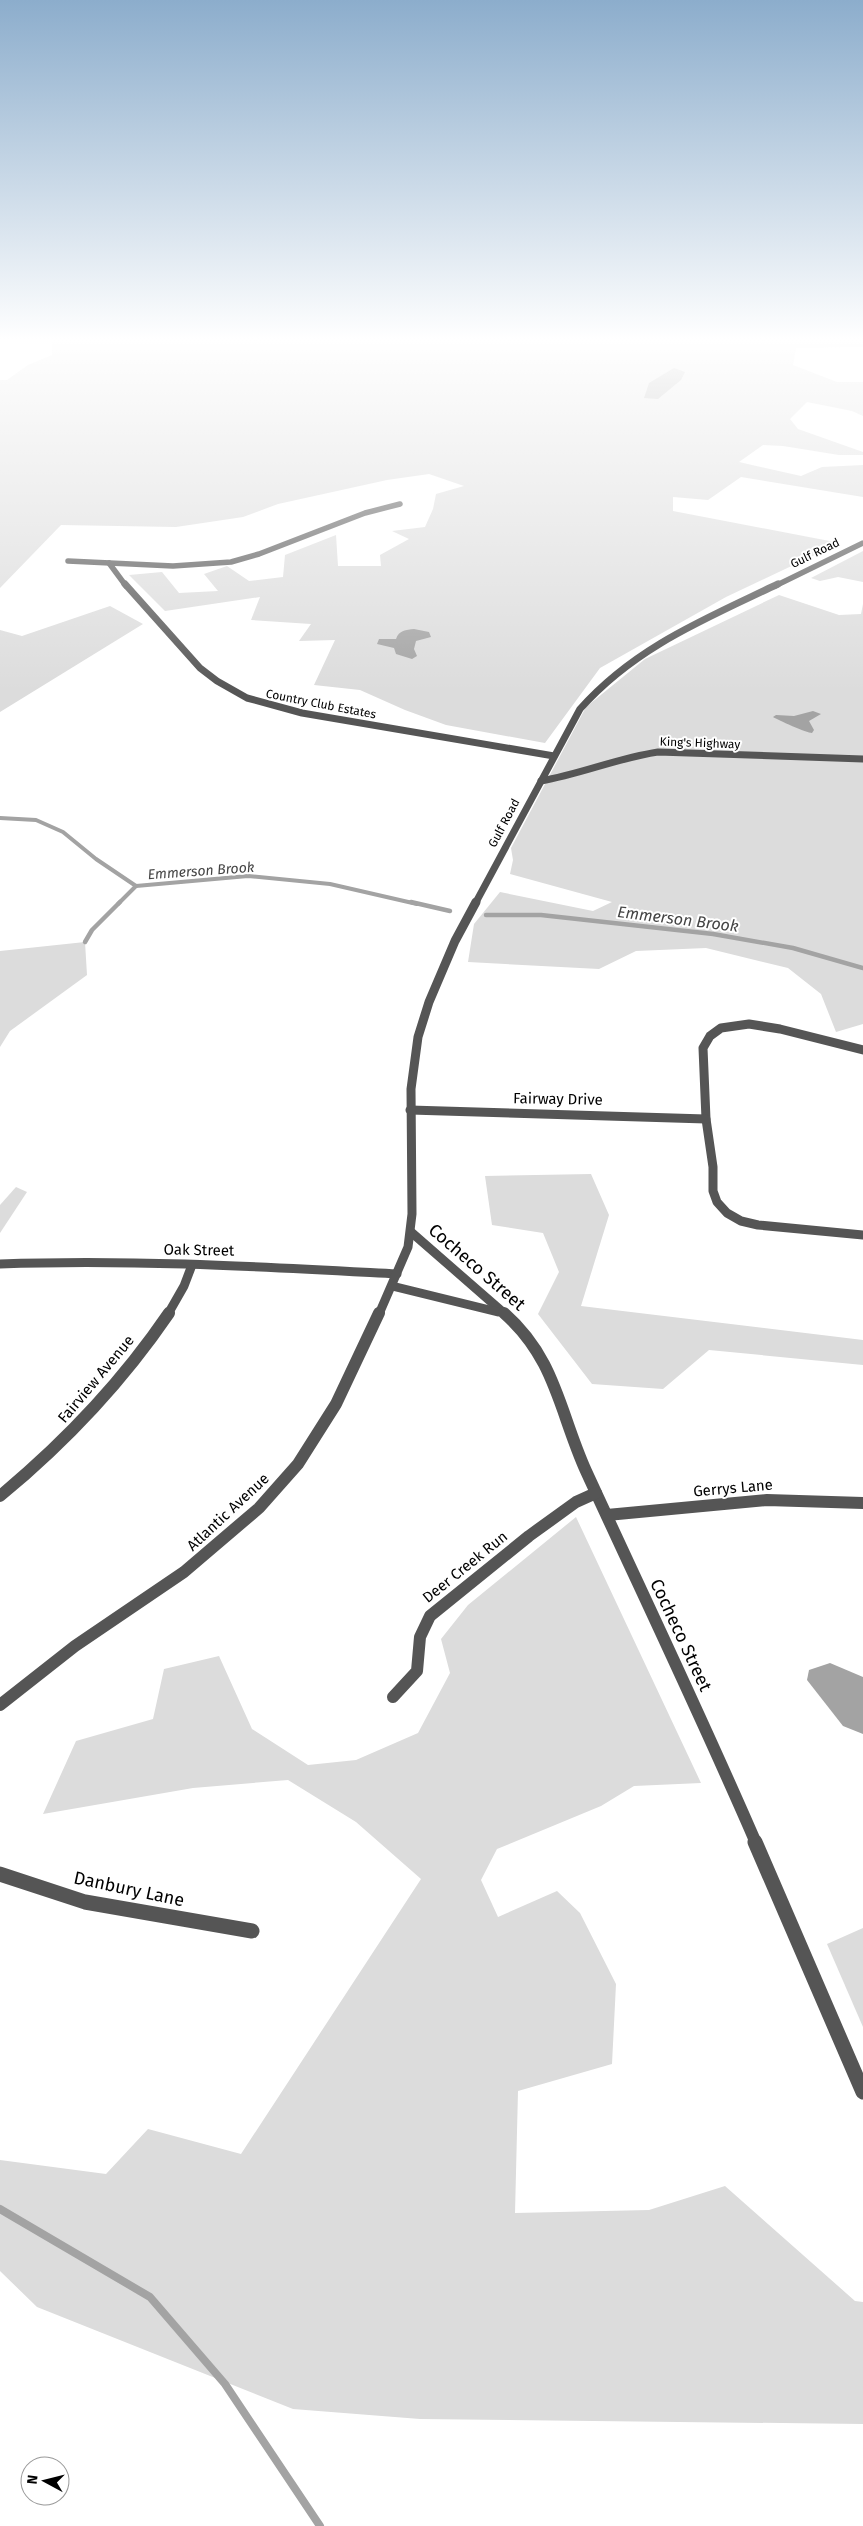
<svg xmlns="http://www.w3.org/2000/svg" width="863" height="2526" font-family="'Fira Sans',sans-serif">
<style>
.green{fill:#dcdcdc}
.water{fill:#a3a3a3}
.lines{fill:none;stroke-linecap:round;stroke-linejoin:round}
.stream-far2{stroke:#a3a3a3;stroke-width:4}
.stream-far1{stroke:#a3a3a3;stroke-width:4.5}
.stream{stroke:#a3a3a3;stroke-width:8}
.minor-far4{stroke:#555;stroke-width:5.5}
.minor-far3{stroke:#555;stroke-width:7}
.minor-far2{stroke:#555;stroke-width:9}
.minor-far1{stroke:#555;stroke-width:12}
.minor{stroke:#555;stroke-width:15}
.tertiary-far3{stroke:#555;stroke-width:5.5}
.tertiary-far2{stroke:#555;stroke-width:7}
.tertiary-far1{stroke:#555;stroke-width:9}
.tertiary{stroke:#555;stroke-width:12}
.labels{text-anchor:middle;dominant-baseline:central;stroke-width:4;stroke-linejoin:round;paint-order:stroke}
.far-street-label{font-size:12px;fill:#000;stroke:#fff}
.far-water-label{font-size:14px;font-style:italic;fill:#444;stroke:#fff}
.street-label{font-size:15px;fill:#000;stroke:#fff}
.water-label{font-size:16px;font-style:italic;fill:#444;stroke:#fff}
.near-street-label{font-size:18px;fill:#000;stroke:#fff}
</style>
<rect width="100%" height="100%" fill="#fff"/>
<g class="green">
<path d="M 52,338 L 863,338 L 863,347 L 796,348 L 793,365 L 837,382 L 863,382 L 863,416 L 852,411 L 807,402 L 790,419 L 798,429 L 863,452 L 863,455 L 839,455 L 783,446 L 763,445 L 739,462 L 801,476 L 822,467 L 863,465 L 863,497 L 741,477 L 708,500 L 673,497 L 673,511 L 840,543 L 726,597 L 600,668 L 545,743 L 446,725 L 405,710 L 360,690 L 314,685 L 335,640 L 299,641 L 311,624 L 251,620 L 260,597 L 165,611 L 129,575 L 162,572 L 179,593 L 218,591 L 204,574 L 227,566 L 249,581 L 283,577 L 285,555 L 336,535 L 338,566 L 381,566 L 380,555 L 409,539 L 392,531 L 425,527 L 433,509 L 436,494 L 464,486 L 429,474 L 387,480 L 278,504 L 243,517 L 176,527 L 61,525 L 0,588 L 0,380 L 7,380 L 28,365 L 52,355 Z"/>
<path d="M 863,551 L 863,582 L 838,577 L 820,581 L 811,578 Z"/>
<path d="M 779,595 L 839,615 L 861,614 L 863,604 L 863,1024 L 836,1032 L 821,994 L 788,968 L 706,948 L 636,951 L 599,969 L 468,962 L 474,924 L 500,892 L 593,911 L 612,902 L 510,874 L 513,860 L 511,848 L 586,707 L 645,659 Z"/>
<path d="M 110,606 L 143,624 L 0,712 L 0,630 L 22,636 Z"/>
<path d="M 85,942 L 87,975 L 10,1031 L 0,1047 L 0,951 Z"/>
<path d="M 591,1174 L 609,1215 L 581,1306 L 863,1340 L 863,1365 L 709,1350 L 663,1389 L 592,1384 L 538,1314 L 559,1272 L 543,1233 L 492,1225 L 485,1176 Z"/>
<path d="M 16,1187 L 27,1192 L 0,1233 L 0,1205 Z"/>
<path d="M 576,1517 L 701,1783 L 634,1786 L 601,1806 L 497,1849 L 481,1880 L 498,1917 L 557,1891 L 580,1913 L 616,1984 L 612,2064 L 518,2091 L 515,2213 L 649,2210 L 725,2186 L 855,2301 L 863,2302 L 863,2424 L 420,2419 L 293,2409 L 37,2307 L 0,2271 L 0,2160 L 106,2174 L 148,2129 L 241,2154 L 421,1879 L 356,1822 L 288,1780 L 193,1788 L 43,1814 L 76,1741 L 153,1719 L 164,1669 L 219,1656 L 252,1729 L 308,1765 L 356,1760 L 418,1733 L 450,1673 L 441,1639 L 468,1605 Z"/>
<path d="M 863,1928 L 863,2027 L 827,1944 Z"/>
</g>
<g class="water">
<path d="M 674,368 L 685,372 L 681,380 L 658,399 L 644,398 L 649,383 Z"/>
<path d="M 414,629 L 429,632 L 431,637 L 416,641 L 414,649 L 417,656 L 412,659 L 396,654 L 394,648 L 377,644 L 379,639 L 396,639 C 399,630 406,630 414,629 Z"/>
<path d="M 813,711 L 821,714 L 809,721 L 814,730 L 812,733 C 807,733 778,720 773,717 L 776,715 L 794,716 Z"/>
<path d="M 830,1663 L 863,1677 L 863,1734 L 843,1726 L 807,1680 L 809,1670 Z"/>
</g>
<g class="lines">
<g class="stream-far2">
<path d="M 0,818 L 36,820 L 63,832 L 96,859 L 136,886 L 248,876 L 330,884 L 417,904"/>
<path d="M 118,904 L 136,886"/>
</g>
<g class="stream-far1">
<path d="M 411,902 L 450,911"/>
<path d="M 486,915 L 541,915 L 713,934 L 793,948 L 863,968"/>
<path d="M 85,942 L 92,930 L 120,902"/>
</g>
<path class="stream" d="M 0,2209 L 150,2297 L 225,2384 L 320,2526"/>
<g class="minor-far4">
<path d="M 68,561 L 173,566 L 231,562 L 259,554 L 365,513 L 400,504"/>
<path d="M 109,563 L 126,586"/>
</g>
<g class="minor-far3">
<path d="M 125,584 L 200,668 L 217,681 L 247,698 L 302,713 L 554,756"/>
<path d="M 541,781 C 581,774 618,758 658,752 L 863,759"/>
</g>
<g class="minor-far2">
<path d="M 863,1050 L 780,1029 L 749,1024 L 721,1028 L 710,1036 L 703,1048 L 706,1119 L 713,1167 L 713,1191 L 717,1202 L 727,1213 L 741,1221 L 758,1225 L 863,1235"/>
<path d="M 410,1110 L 706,1119"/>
<path d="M 411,1232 L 505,1314"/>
<path d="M 392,1286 L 498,1312"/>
<path d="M 168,1314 L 184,1286 L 192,1265"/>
</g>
<g class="minor-far1">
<path d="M 504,1313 C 556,1359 559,1411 586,1471 C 643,1595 702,1718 756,1843"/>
<path d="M 0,1496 C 64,1443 122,1382 169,1313"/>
<path d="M 607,1515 L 767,1500 L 863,1503"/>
<path d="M 393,1697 L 417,1671 L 420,1637 L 430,1616 L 529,1536 L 576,1502 L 596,1493"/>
</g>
<g class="minor">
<path d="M 755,1842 L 863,2092"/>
<path d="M 0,1874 L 85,1902 L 252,1931"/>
</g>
<path class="tertiary-far3" d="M 775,586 L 863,543"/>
<path class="tertiary-far2" d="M 475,904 L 580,709 C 635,647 705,619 778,584"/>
<g class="tertiary-far1">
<path d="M 0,1264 C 132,1259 265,1267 397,1274"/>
<path d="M 379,1314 L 408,1247 L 412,1214 L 411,1089 L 418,1037 L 429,1002 L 455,941 L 476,902"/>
</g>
<path class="tertiary" d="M 0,1705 L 75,1646 L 184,1572 L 259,1508 L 298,1464 L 336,1404 L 379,1313"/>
</g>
<linearGradient id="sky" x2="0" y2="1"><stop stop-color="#8cadcc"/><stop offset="0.49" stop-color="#fff"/><stop offset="1" stop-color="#fff" stop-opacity="0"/></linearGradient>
<rect width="863" height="692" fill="url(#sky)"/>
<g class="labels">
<g class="far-street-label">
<text transform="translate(815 553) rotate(-26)">Gulf Road</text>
<text transform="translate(321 704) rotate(11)">Country Club Estates</text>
<text transform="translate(700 743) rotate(2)">King's Highway</text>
<text transform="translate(504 823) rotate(-62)">Gulf Road</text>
</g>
<g class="far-water-label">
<text transform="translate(201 871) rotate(-4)">Emmerson Brook</text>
</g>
<g class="street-label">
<text transform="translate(558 1099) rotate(1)">Fairway Drive</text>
<text transform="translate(199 1250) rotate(1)">Oak Street</text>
<text transform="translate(96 1379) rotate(-50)">Fairview Avenue</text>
<text transform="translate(733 1488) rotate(-5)">Gerrys Lane</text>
<text transform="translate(228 1512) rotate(-43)">Atlantic Avenue</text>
<text transform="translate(465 1567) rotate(-39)">Deer Creek Run</text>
</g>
<g class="water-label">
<text transform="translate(678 919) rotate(7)">Emmerson Brook</text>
</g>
<g class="near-street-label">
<text transform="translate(477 1267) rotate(41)">Cocheco Street</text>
<text transform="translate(681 1635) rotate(65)">Cocheco Street</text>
<text transform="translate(129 1889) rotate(12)">Danbury Lane</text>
</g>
</g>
<g transform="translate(45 2481) rotate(277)"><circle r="24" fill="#ffffff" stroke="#999999"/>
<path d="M0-4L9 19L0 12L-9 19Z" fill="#000000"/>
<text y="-8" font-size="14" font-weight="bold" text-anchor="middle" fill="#000000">N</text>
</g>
</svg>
